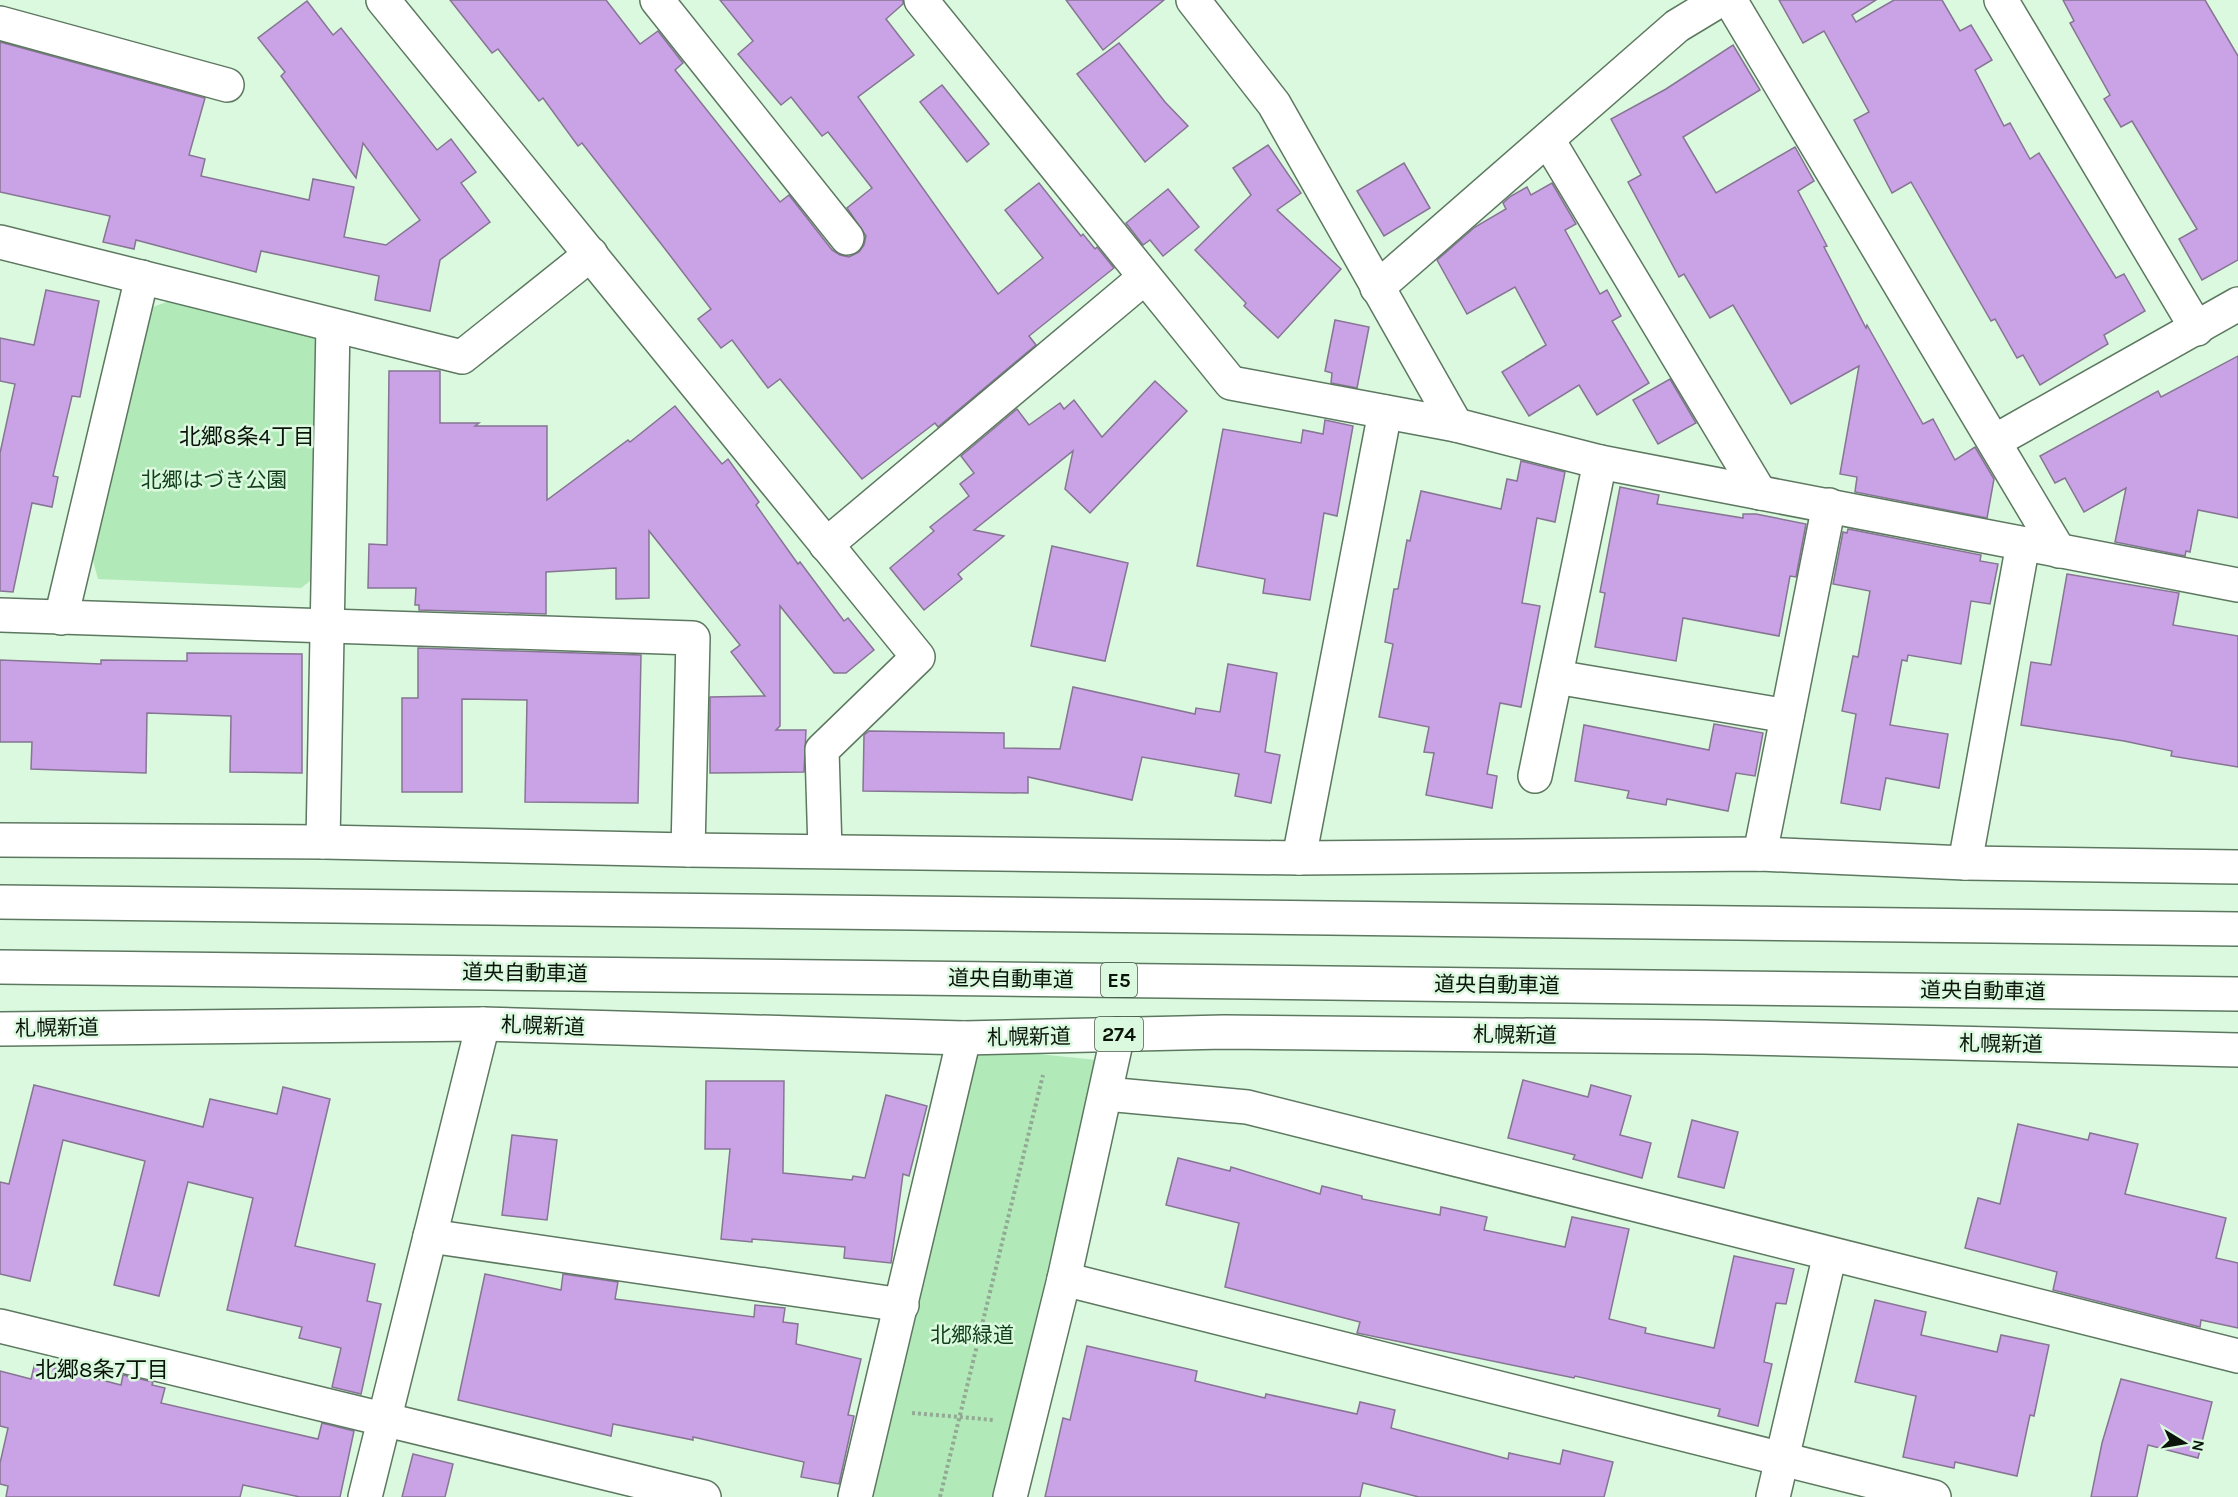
<svg xmlns="http://www.w3.org/2000/svg" width="2238" height="1497" font-family="Karla,'Noto Sans JP',sans-serif">
<style>
.green{fill:#b2e9b8}
.building{fill:#caa3e6;stroke:#867593;stroke-width:1.5}
.lines{fill:none;stroke-linecap:round;stroke-linejoin:round}
.minor-casing{stroke:#5d7860;stroke-width:36}
.highway-casing{stroke:#5d7860;stroke-width:36}
.path{stroke:#92a994;stroke-width:4;stroke-dasharray:3 3;stroke-linecap:butt}
.minor{stroke:#fff;stroke-width:33}
.highway{stroke:#fff;stroke-width:33}
.labels{text-anchor:middle;dominant-baseline:central;stroke-width:5;stroke-linejoin:round;paint-order:stroke}
.shield{fill:#dbf9de;stroke:#49594a;stroke-width:1.5}
.shield-label{font-size:20px;font-weight:bold;fill:#0a140b}
.park-label{font-size:21px;fill:#113f1b;stroke:#dbf9de}
.street-label{font-size:21px;fill:#0a140b;stroke:#dbf9de}
.neighbourhood-label{font-size:22px;fill:#0a140b;stroke:#dbf9de}
</style>
<rect width="100%" height="100%" fill="#dbf9de"/>
<g class="green">
<path d="M 175,299 L 320,335 L 314,578 L 301,588 L 98,579 L 91,553 L 150,308 Z"/>
<path d="M 979,1048 L 1097,1060 L 994,1497 L 873,1497 Z"/>
</g>
<g class="building">
<path d="M 450,0 L 606,0 L 640,44 L 658,31 L 683,63 L 675,70 L 780,202 L 789,195 L 832,250 L 840,255 L 849,257 L 859,252 L 864,245 L 866,236 L 847,208 L 872,188 L 828,132 L 822,136 L 791,97 L 781,105 L 738,54 L 753,41 L 720,0 L 903,0 L 903,4 L 886,19 L 914,55 L 858,97 L 998,294 L 1043,258 L 1005,210 L 1039,183 L 1081,236 L 1083,234 L 1095,249 L 1097,247 L 1114,268 L 1029,336 L 1036,345 L 938,427 L 935,423 L 862,479 L 780,379 L 768,388 L 732,340 L 721,348 L 698,319 L 711,309 L 662,245 L 582,143 L 578,146 L 543,98 L 539,101 L 498,49 L 492,53 Z"/>
<path d="M 1066,0 L 1164,0 L 1103,50 Z"/>
<path d="M 1779,0 L 1876,0 L 1852,15 L 1856,22 L 1894,0 L 1942,0 L 1960,31 L 1971,25 L 1992,60 L 1975,70 L 2004,126 L 2010,123 L 2030,159 L 2039,153 L 2116,278 L 2124,274 L 2145,311 L 2104,335 L 2108,344 L 2040,385 L 2023,355 L 2017,358 L 1995,319 L 1991,321 L 1911,182 L 1892,193 L 1854,120 L 1869,112 L 1824,31 L 1803,43 Z"/>
<path d="M 2063,0 L 2205,0 L 2238,56 L 2238,260 L 2202,280 L 2179,239 L 2197,229 L 2132,121 L 2121,127 L 2104,99 L 2110,95 L 2070,23 L 2074,21 Z"/>
<path d="M 307,1 L 333,35 L 341,28 L 437,150 L 451,139 L 476,172 L 461,183 L 490,222 L 440,260 L 430,311 L 375,300 L 379,276 L 261,251 L 256,272 L 136,240 L 134,249 L 103,242 L 110,216 L 0,192 L 0,42 L 205,98 L 189,155 L 205,159 L 201,176 L 309,200 L 313,179 L 354,187 L 344,237 L 386,245 L 420,220 L 363,143 L 356,178 L 281,76 L 285,72 L 258,38 Z"/>
<path d="M 1119,43 L 1165,102 L 1188,126 L 1145,162 L 1077,74 Z"/>
<path d="M 1733,45 L 1760,90 L 1683,137 L 1716,193 L 1795,147 L 1814,181 L 1798,191 L 1827,246 L 1824,247 L 1866,328 L 1867,325 L 1923,424 L 1933,419 L 1955,460 L 1975,447 L 1994,479 L 1987,518 L 1855,492 L 1857,477 L 1840,474 L 1859,366 L 1791,404 L 1733,305 L 1710,318 L 1684,274 L 1679,277 L 1628,182 L 1641,175 L 1611,119 L 1666,89 Z"/>
<path d="M 942,85 L 989,144 L 967,162 L 920,102 Z"/>
<path d="M 1268,145 L 1301,193 L 1277,210 L 1341,269 L 1278,338 L 1244,306 L 1246,303 L 1195,250 L 1251,195 L 1233,168 Z"/>
<path d="M 1404,163 L 1430,208 L 1384,236 L 1357,191 Z"/>
<path d="M 1552,183 L 1576,224 L 1565,230 L 1600,294 L 1607,290 L 1621,316 L 1612,321 L 1649,383 L 1597,415 L 1579,385 L 1529,416 L 1502,372 L 1546,345 L 1515,287 L 1467,314 L 1437,260 L 1475,227 L 1506,209 L 1503,203 L 1511,196 L 1527,187 L 1531,195 Z"/>
<path d="M 1168,189 L 1199,227 L 1163,256 L 1150,240 L 1143,245 L 1126,223 Z"/>
<path d="M 46,290 L 99,301 L 80,397 L 72,396 L 53,476 L 58,477 L 52,507 L 32,503 L 13,592 L 0,591 L 0,453 L 15,384 L 0,381 L 0,338 L 34,345 Z"/>
<path d="M 1335,320 L 1369,327 L 1357,388 L 1331,383 L 1332,373 L 1325,371 Z"/>
<path d="M 2238,356 L 2238,518 L 2198,510 L 2190,552 L 2186,551 L 2185,556 L 2115,542 L 2126,488 L 2084,512 L 2065,478 L 2055,483 L 2040,456 L 2158,391 L 2161,397 Z"/>
<path d="M 389,371 L 440,371 L 440,423 L 479,423 L 475,426 L 547,426 L 547,500 L 628,440 L 630,442 L 675,406 L 722,464 L 728,459 L 759,502 L 756,505 L 798,564 L 800,562 L 844,621 L 848,618 L 874,650 L 846,673 L 834,673 L 780,606 L 780,726 L 776,730 L 806,730 L 804,772 L 710,773 L 710,697 L 765,696 L 731,652 L 740,645 L 649,531 L 649,598 L 616,599 L 616,568 L 546,572 L 546,614 L 419,610 L 419,605 L 415,605 L 416,588 L 368,588 L 369,544 L 387,545 Z"/>
<path d="M 1670,379 L 1696,423 L 1658,444 L 1633,400 Z"/>
<path d="M 1155,381 L 1187,411 L 1090,513 L 1065,489 L 1073,451 L 974,530 L 1004,536 L 958,574 L 962,579 L 924,610 L 890,568 L 934,531 L 930,527 L 969,496 L 960,484 L 974,473 L 961,456 L 1017,409 L 1029,425 L 1060,403 L 1064,409 L 1074,400 L 1102,437 Z"/>
<path d="M 1325,420 L 1353,426 L 1337,516 L 1324,513 L 1310,600 L 1263,593 L 1265,579 L 1197,566 L 1223,429 L 1301,443 L 1303,430 L 1323,434 Z"/>
<path d="M 1521,461 L 1565,472 L 1555,522 L 1537,518 L 1522,603 L 1540,606 L 1521,707 L 1500,703 L 1487,774 L 1497,776 L 1492,808 L 1426,795 L 1434,753 L 1424,752 L 1429,727 L 1379,717 L 1393,644 L 1385,642 L 1394,589 L 1398,589 L 1407,540 L 1410,541 L 1421,491 L 1501,509 L 1507,479 L 1517,481 Z"/>
<path d="M 1620,487 L 1659,495 L 1657,504 L 1743,518 L 1743,514 L 1756,514 L 1806,524 L 1796,577 L 1790,576 L 1779,636 L 1683,618 L 1676,661 L 1595,647 L 1605,593 L 1600,592 Z"/>
<path d="M 1848,529 L 1981,555 L 1980,561 L 1998,564 L 1990,604 L 1971,601 L 1961,664 L 1908,655 L 1907,661 L 1902,660 L 1890,725 L 1948,734 L 1939,788 L 1886,778 L 1880,810 L 1841,803 L 1856,714 L 1842,711 L 1853,656 L 1858,657 L 1870,591 L 1833,584 L 1843,532 L 1847,533 Z"/>
<path d="M 1052,546 L 1128,563 L 1105,661 L 1031,646 Z"/>
<path d="M 2067,574 L 2179,593 L 2173,625 L 2238,636 L 2238,767 L 2171,756 L 2172,751 L 2124,741 L 2021,725 L 2031,662 L 2051,665 Z"/>
<path d="M 418,648 L 641,655 L 638,803 L 525,802 L 527,700 L 462,699 L 462,792 L 402,792 L 402,698 L 418,698 Z"/>
<path d="M 187,653 L 302,654 L 302,773 L 230,772 L 231,716 L 147,713 L 146,773 L 31,769 L 32,742 L 0,742 L 0,660 L 101,664 L 101,660 L 187,661 Z"/>
<path d="M 1228,664 L 1277,673 L 1265,752 L 1280,755 L 1271,803 L 1235,796 L 1239,774 L 1142,757 L 1132,800 L 1028,777 L 1028,793 L 863,791 L 864,735 L 869,731 L 1004,733 L 1004,748 L 1060,749 L 1073,687 L 1195,714 L 1196,708 L 1220,712 Z"/>
<path d="M 1714,724 L 1763,733 L 1755,776 L 1736,773 L 1728,811 L 1667,799 L 1666,805 L 1627,798 L 1629,791 L 1575,781 L 1584,725 L 1709,750 Z"/>
<path d="M 1523,1080 L 1588,1097 L 1591,1085 L 1631,1096 L 1620,1135 L 1651,1143 L 1642,1178 L 1573,1159 L 1575,1155 L 1508,1138 Z"/>
<path d="M 706,1081 L 784,1081 L 783,1173 L 852,1180 L 853,1176 L 865,1178 L 886,1095 L 927,1106 L 909,1176 L 903,1174 L 891,1263 L 844,1258 L 845,1247 L 752,1239 L 752,1242 L 721,1239 L 730,1149 L 705,1149 Z"/>
<path d="M 34,1085 L 203,1127 L 210,1099 L 277,1114 L 283,1087 L 330,1099 L 295,1246 L 375,1264 L 367,1301 L 381,1304 L 361,1394 L 332,1387 L 341,1348 L 299,1338 L 302,1327 L 227,1310 L 253,1198 L 188,1182 L 159,1296 L 114,1285 L 145,1161 L 63,1140 L 30,1281 L 0,1274 L 0,1182 L 9,1184 Z"/>
<path d="M 1692,1120 L 1738,1132 L 1724,1188 L 1678,1177 Z"/>
<path d="M 2018,1124 L 2088,1140 L 2090,1133 L 2138,1144 L 2125,1194 L 2226,1218 L 2216,1258 L 2238,1263 L 2238,1328 L 2201,1320 L 2200,1327 L 2053,1290 L 2057,1272 L 1965,1248 L 1978,1198 L 2000,1204 Z"/>
<path d="M 512,1135 L 557,1140 L 547,1220 L 502,1215 Z"/>
<path d="M 1178,1158 L 1230,1171 L 1231,1167 L 1320,1194 L 1322,1186 L 1362,1196 L 1362,1199 L 1440,1215 L 1441,1207 L 1487,1217 L 1484,1230 L 1565,1247 L 1572,1217 L 1629,1229 L 1609,1319 L 1646,1328 L 1645,1333 L 1714,1348 L 1734,1256 L 1794,1269 L 1786,1304 L 1776,1303 L 1764,1362 L 1772,1364 L 1758,1426 L 1718,1416 L 1720,1409 L 1575,1376 L 1574,1378 L 1357,1333 L 1360,1322 L 1225,1287 L 1239,1223 L 1166,1205 Z"/>
<path d="M 485,1274 L 561,1290 L 563,1274 L 618,1282 L 615,1299 L 754,1317 L 755,1305 L 785,1308 L 783,1322 L 798,1324 L 796,1344 L 861,1359 L 848,1415 L 854,1416 L 839,1484 L 801,1477 L 804,1462 L 693,1437 L 693,1440 L 613,1424 L 611,1436 L 458,1400 Z"/>
<path d="M 1875,1300 L 1926,1312 L 1921,1335 L 1997,1352 L 2001,1335 L 2049,1345 L 2034,1416 L 2030,1415 L 2017,1476 L 1955,1462 L 1954,1468 L 1903,1457 L 1916,1396 L 1855,1382 Z"/>
<path d="M 1087,1346 L 1197,1371 L 1195,1381 L 1265,1398 L 1266,1394 L 1357,1414 L 1360,1402 L 1395,1410 L 1391,1428 L 1508,1459 L 1509,1453 L 1560,1464 L 1563,1450 L 1613,1462 L 1604,1497 L 1419,1497 L 1363,1483 L 1360,1497 L 1045,1497 L 1063,1418 L 1070,1420 Z"/>
<path d="M 35,1363 L 121,1385 L 123,1375 L 153,1382 L 152,1385 L 165,1388 L 161,1403 L 318,1439 L 322,1423 L 354,1431 L 340,1497 L 300,1497 L 243,1485 L 240,1497 L 6,1497 L 8,1486 L 0,1484 L 0,1463 L 8,1428 L 0,1426 L 0,1371 L 31,1379 Z"/>
<path d="M 2121,1379 L 2212,1402 L 2198,1458 L 2148,1445 L 2137,1497 L 2091,1497 L 2102,1443 Z"/>
<path d="M 413,1454 L 453,1464 L 445,1497 L 402,1497 Z"/>
</g>
<g class="lines">
<defs>
<g id="minor">
<path d="M 383,0 L 918,657 L 822,750 L 825,851"/>
<path d="M 657,0 L 847,238"/>
<path d="M 921,0 L 1231,383 L 1456,425 L 1600,462 L 2238,585"/>
<path d="M 1193,0 L 1274,104 L 1456,425"/>
<path d="M 1730,0 L 2059,551"/>
<path d="M 2001,0 L 2197,329"/>
<path d="M 0,23 L 227,85"/>
<path d="M 1548,140 L 1760,493"/>
<path d="M 0,242 L 462,357 L 591,254"/>
<path d="M 1377,288 L 1677,26 L 1720,0"/>
<path d="M 1995,441 L 2238,304"/>
<path d="M 826,545 L 1144,278"/>
<path d="M 0,615 L 693,638 L 688,850"/>
<path d="M 61,618 L 142,277"/>
<path d="M 1556,677 L 1787,716"/>
<path d="M 1535,776 L 1600,462"/>
<path d="M 323,842 L 333,326"/>
<path d="M 1760,854 L 1829,505"/>
<path d="M 1299,858 L 1385,412"/>
<path d="M 1965,863 L 2023,544"/>
<path d="M 1106,1094 L 1247,1107 L 2238,1356"/>
<path d="M 430,1236 L 902,1305"/>
<path d="M 1064,1279 L 1934,1497"/>
<path d="M 0,1326 L 704,1497"/>
<path d="M 365,1497 L 483,1024"/>
<path d="M 855,1497 L 964,1038"/>
<path d="M 1010,1497 L 1064,1279 L 1118,1034"/>
<path d="M 1773,1497 L 1830,1254"/>
</g>
<g id="highway">
<path d="M 0,840 L 323,842 L 688,850 L 1299,858 L 1760,854 L 1965,863 L 2238,867"/>
<path d="M 0,902 L 2238,929"/>
<path d="M 0,967 L 2238,994"/>
<path d="M 0,1029 L 483,1024 L 964,1038 L 1224,1032 L 1704,1037 L 2238,1050"/>
</g>
</defs>
<use href="#minor" class="minor-casing"/>
<use href="#highway" class="highway-casing"/>
<g class="path">
<path d="M 912,1413 L 994,1420"/>
<path d="M 940,1497 L 1043,1075"/>
</g>
<use href="#minor" class="minor"/>
<use href="#highway" class="highway"/>
</g>
<g class="labels">
<g class="shield">
<rect x="1101" y="963" width="36" height="34" rx="4.5"/>
<rect x="1095" y="1017" width="48" height="34" rx="4.5"/>
</g>
<g class="shield-label">
<text x="1119" y="980">E5</text>
<text x="1119" y="1034">274</text>
</g>
<g class="park-label">
<text x="214" y="480">北郷はづき公園</text>
<text x="972" y="1335">北郷緑道</text>
</g>
<g class="street-label">
<text transform="translate(525 973) rotate(1)">道央自動車道</text>
<text transform="translate(1011 979) rotate(1)">道央自動車道</text>
<text transform="translate(1497 985) rotate(1)">道央自動車道</text>
<text transform="translate(1983 991) rotate(1)">道央自動車道</text>
<text transform="translate(543 1026) rotate(2)">札幌新道</text>
<text transform="translate(57 1028) rotate(-1)">札幌新道</text>
<text transform="translate(1515 1035) rotate(1)">札幌新道</text>
<text transform="translate(1029 1037) rotate(-1)">札幌新道</text>
<text transform="translate(2001 1044) rotate(1)">札幌新道</text>
</g>
<g class="neighbourhood-label">
<text x="247" y="437">北郷8条4丁目</text>
<text x="102" y="1370">北郷8条7丁目</text>
</g>
</g>
<g transform="translate(2184 1443) rotate(101)" stroke="#dbf9de" stroke-width="4.5" paint-order="stroke">
<path d="M0-4.5L10 22L0 15L-10 22Z" fill="#0a140b"/>
<text y="-9" font-size="16" font-weight="bold" text-anchor="middle" fill="#0a140b">N</text>
</g>
</svg>
